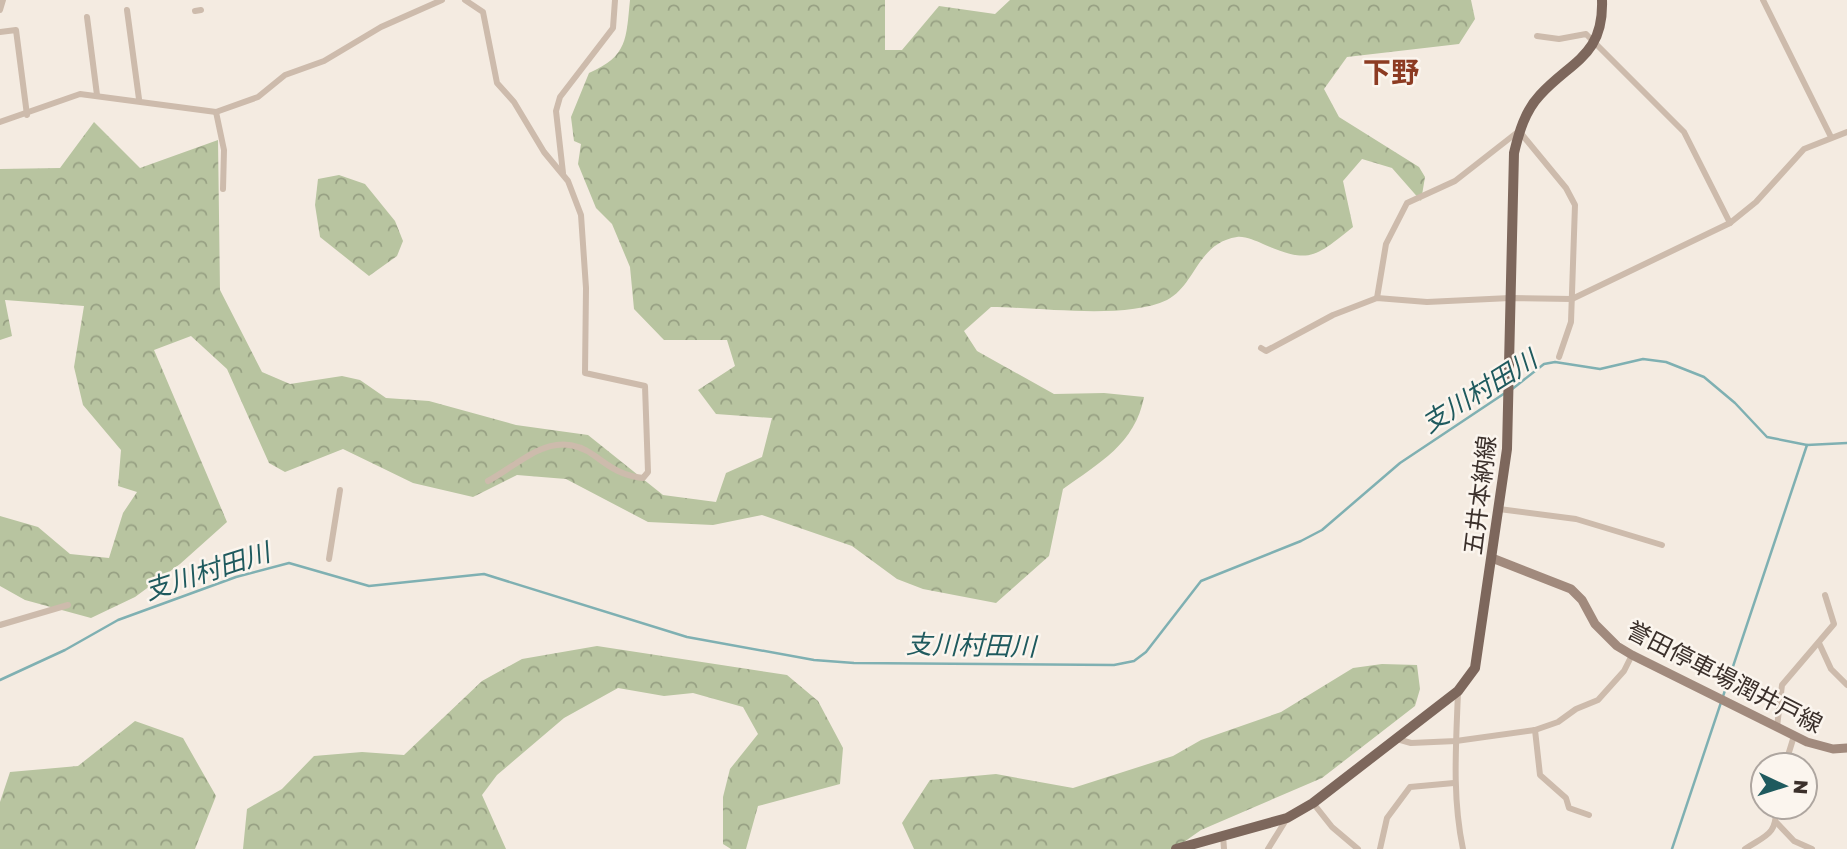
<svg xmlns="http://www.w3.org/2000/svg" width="1847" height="849" font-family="'Golos Text','Noto Sans JP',sans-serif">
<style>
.forest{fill:url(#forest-crowns)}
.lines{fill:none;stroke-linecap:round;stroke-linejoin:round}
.stream{stroke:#7fb0b2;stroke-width:2.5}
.minor{stroke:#cdbbac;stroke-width:6}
.secondary{stroke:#a18a7d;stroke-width:9}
.primary{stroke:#7d675c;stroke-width:10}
.labels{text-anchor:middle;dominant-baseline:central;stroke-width:5;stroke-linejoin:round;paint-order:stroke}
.street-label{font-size:24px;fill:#3b302b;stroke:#fbf5ee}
.water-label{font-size:26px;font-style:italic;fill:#1f5a5e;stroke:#fbf5ee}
.quarter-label{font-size:28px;font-weight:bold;fill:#8c3b22;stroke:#fbf5ee}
</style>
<defs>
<pattern id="forest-crowns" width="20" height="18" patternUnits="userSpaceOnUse" patternTransform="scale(1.75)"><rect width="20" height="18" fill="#b8c4a0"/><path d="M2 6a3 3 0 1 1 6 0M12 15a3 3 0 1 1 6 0" fill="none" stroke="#97a083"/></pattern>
</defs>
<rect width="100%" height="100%" fill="#f4ebe1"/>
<g class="forest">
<path d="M 630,0 L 885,0 L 885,50 L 902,50 L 939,6 L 995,14 L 1010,0 L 1471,0 L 1475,19 L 1459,44 L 1347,57 L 1324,89 L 1339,117 L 1419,167 L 1425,177 L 1421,201 L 1392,168 L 1362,159 L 1343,181 L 1353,227 C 1314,258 1310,264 1263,244 C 1256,241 1245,236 1237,237 C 1197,243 1196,285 1167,300 C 1125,320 1039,307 991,307 L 964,331 L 977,351 L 1054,394 L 1104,393 L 1144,397 C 1135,444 1099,463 1063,489 L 1049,556 L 996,603 L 923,589 L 897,579 L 852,546 L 762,515 L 713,525 L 648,522 L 566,479 L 517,475 L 473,497 L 413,483 L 343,449 L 285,472 L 269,463 L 227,369 L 191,336 L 154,350 L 227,522 L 180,564 L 135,597 L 91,618 L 25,600 L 0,586 L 0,516 L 38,527 L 70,554 L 109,558 L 123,513 L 137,492 L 118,486 L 121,450 L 83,405 L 74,367 L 84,306 L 5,300 L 12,336 L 0,340 L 0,169 L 60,168 L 94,122 L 140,168 L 218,140 L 220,290 L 262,372 L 290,384 L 342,376 L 360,380 L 386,398 L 429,401 L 516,425 L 588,435 L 663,495 L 716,502 L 726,473 L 762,457 L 772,418 L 716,414 L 698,390 L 735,366 L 727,340 L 664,340 L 634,309 L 630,267 L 612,224 L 596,208 L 578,164 L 581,144 L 574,141 L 571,117 L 589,73 C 628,56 626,39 630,0 Z"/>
<path d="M 339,175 L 365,184 L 395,221 L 403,241 L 397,256 L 369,276 L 320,237 L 315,205 L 318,179 Z"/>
<path d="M 597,646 L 787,675 L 818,701 L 843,748 L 840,784 L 758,806 L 746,849 L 731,849 L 723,844 L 723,797 L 730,769 L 758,734 L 743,707 L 693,693 L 664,696 L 618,688 L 564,718 L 497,775 L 482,795 L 506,849 L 243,849 L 247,809 L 282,789 L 314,756 L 362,752 L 404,755 L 482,681 L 522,659 Z"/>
<path d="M 1382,664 L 1417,665 L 1420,689 L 1415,706 L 1322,778 L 1201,830 L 1174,849 L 914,849 L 902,823 L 930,780 L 996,774 L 1073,788 L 1173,756 L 1201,740 L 1281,712 L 1353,668 Z"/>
<path d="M 135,721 L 183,738 L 216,796 L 195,849 L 0,849 L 0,802 L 10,772 L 78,766 Z"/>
</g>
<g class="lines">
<g class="stream">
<path d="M 1511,390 L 1544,364 L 1555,362 L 1600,369 L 1643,359 L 1666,362 L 1704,377 L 1735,403 L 1767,437 L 1807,445 L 1847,443"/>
<path d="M 0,680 L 65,650 L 118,620 L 236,577 L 289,563 L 369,586 L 484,574 L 687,637 L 814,660 L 854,663 L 1114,665 L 1134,661 L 1146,652 L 1201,581 L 1301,541 L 1322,530 L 1400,463 L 1505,393"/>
<path d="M 1672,849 L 1807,445"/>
</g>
<g class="minor">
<path d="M 465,0 L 483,12 L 497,83 L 514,102 L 544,152 L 568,181 L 581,215 L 586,288 L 585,373 L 645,386 L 648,472 L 643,478 C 623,476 611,468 595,456 C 554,426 523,462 488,481"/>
<path d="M 1763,0 L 1831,137"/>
<path d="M 0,10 L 3,0"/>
<path d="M 127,10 L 139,99"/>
<path d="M 195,11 L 201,10"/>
<path d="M 87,17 L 97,95"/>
<path d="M 0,32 L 16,30 L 27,115"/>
<path d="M 1537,36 L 1559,39 L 1586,34 L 1684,132 L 1730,223"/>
<path d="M 216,112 L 224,150 L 223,189"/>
<path d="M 0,122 L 80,94 L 216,112 L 258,97 L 285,75 L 324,61 L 381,27 L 442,0"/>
<path d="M 563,173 L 556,111 L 560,97 L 613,28 L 615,0"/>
<path d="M 1377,298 L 1386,244 L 1407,203 L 1455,181 L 1519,131 L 1566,188 L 1575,205 L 1571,322 L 1559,357"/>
<path d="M 1261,348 L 1266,351 L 1333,315 L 1377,298 L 1427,302 L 1510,298 L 1572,299 L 1730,223 L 1756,202 L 1804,149 L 1847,132"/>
<path d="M 1499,509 L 1576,519 L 1662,545"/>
<path d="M 329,559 L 340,490"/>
<path d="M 0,625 L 68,605"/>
<path d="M 1819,643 L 1831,669 L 1847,685"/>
<path d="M 1458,692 C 1456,745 1452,797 1463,849"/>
<path d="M 1777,727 L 1782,685 L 1834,624 L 1825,595"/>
<path d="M 1535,730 L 1540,775 L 1566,798 L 1569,808 L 1589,815"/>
<path d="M 1397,739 L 1411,743 L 1456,741 L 1535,730 L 1558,722 L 1576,709 L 1598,700 L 1624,671 L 1632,655"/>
<path d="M 1785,765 L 1794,736"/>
<path d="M 1313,803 L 1332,827 L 1358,849"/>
<path d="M 1777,823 L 1794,841 L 1812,849"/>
<path d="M 1223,835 L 1224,849"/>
<path d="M 1268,849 L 1286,820"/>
<path d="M 1380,849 L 1387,818 L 1410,787 L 1454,783"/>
<path d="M 1745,849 C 1766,835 1777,835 1776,807"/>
</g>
<path class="secondary" d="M 1492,558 L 1571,589 L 1582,600 L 1595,624 L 1617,646 L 1632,655 L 1807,742 L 1833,749 L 1847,748"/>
<path class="primary" d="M 1176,849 L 1287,818 L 1313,803 L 1458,691 L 1475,668 L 1507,449 L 1514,153 C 1519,132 1525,111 1540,95 C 1571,61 1604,56 1602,0"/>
</g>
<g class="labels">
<g class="street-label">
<text transform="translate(1479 495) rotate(-83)">五井本納線</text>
<text transform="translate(1725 676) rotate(27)">誉田停車場潤井戸線</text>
</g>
<g class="water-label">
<text transform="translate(1479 391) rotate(-32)">支川村田川</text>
<text transform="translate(207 571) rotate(-18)">支川村田川</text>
<text transform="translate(971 645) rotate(1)">支川村田川</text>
</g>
<g class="quarter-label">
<text x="1391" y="71">下野</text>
</g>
</g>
<g transform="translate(1784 786) rotate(94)"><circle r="33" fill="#fbf5ee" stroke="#aea6a0" stroke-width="2"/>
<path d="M0-5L12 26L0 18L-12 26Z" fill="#1f5a5e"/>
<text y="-10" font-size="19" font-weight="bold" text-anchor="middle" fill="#3b302b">N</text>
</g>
</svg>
